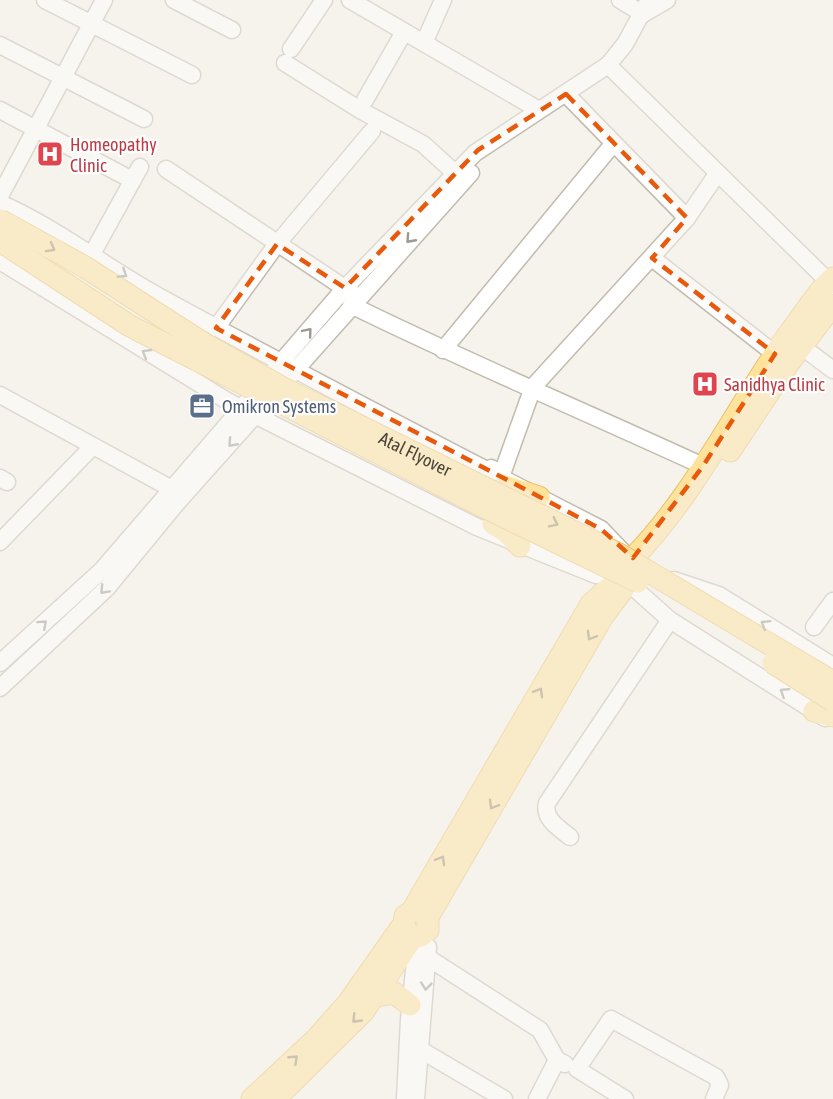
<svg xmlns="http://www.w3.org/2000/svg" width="833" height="1099" font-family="'Asap Condensed',sans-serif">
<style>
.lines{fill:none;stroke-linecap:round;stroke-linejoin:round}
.minor-casing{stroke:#c2bbae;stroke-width:19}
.major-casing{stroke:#e6c16a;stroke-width:23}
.minor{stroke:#fff;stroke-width:16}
.major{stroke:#ffe39c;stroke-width:21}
.major-bridge-casing{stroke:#e6c16a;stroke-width:23;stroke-linecap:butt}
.major-bridge{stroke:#ffe39c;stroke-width:21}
.oneway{stroke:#9c9892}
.oneway2{stroke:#9c8c66}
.marked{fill:none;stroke:#e8590c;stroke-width:4.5;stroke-dasharray:12 8;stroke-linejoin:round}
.labels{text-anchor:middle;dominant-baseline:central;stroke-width:4.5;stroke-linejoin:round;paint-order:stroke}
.health-label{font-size:18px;fill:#be3a42;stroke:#fff;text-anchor:start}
.service-label{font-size:18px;fill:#4e5e75;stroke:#fff;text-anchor:start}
.street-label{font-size:18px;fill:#4b4439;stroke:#fff}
</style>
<rect width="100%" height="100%" fill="#f6f3ec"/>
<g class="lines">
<defs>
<g id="minor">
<path d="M 45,0 L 192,75"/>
<path d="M 174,0 L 232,30"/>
<path d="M 350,0 L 539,110"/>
<path d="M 620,0 L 643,14"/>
<path d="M 643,14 L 667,0"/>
<path d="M 424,43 L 443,0"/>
<path d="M 0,45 L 144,119"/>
<path d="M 291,49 L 324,0"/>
<path d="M 285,63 L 360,110 L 423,144 L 455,173"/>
<path d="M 608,65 L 833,286"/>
<path d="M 566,94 L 687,218"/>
<path d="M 365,100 L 404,32"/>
<path d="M 0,110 L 132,180"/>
<path d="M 166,169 L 352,293"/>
<path d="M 0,196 L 104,0"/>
<path d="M 0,203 C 57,228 105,267 160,297 C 306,377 453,453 601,529 L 623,552"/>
<path d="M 92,254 L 140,167"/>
<path d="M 652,258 L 775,354"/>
<path d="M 0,261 L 229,402 L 477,527 L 596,575 L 614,577"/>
<path d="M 351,305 C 467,362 586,412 703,466"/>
<path d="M 216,328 L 277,244 L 372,131"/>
<path d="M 793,340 L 833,370"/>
<path d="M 443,350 L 613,144"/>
<path d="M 0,395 L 181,494"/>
<path d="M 491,468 L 502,474 L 533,387 L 687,218 L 717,174"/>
<path d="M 0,478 L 7,482"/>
<path d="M 0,542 L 93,446"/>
<path d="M 674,580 L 719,595 L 833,666"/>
<path d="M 634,588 L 670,620 L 825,718"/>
<path d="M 814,627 L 833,601"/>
<path d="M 0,663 L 102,570 L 345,288 L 475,153 L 608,65 L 625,44 L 649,0"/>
<path d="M 0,688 L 107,588 L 176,504 L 471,173"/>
<path d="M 570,837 C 559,828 543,819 547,803 L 670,620"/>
<path d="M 416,950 L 540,1030 L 557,1060"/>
<path d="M 419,1049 L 504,1099"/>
<path d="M 405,1099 L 409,1020 L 417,941"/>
<path d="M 416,1099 L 428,947"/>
<path d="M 537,1099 L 557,1060 L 565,1064"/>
<path d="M 625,1099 L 577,1069 L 611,1019 L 716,1077 L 720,1085 L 714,1099"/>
</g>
<g id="major">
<path d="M 730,451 L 788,364 L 833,305"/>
<path d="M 504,486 L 539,497"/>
<path d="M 493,524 L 505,531 L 520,546"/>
<path d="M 633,558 C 698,491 738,403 793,328 C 806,312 817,291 833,278"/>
<path d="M 814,711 L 833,716"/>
<path d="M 412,911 L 591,604 L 616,582"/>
<path d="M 428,917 L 421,911 L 412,911 L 405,916 L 404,929 L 413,937 L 421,936 L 428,930 L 428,917 L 603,616 L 624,588"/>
<path d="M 373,996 L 394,993 L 410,1005"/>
<path d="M 252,1099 L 316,1039 L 348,1003 L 403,925"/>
<path d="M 275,1099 L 364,1011 L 413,937"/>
</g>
</defs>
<use href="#minor" class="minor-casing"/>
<use href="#major" class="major-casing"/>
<use href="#minor" class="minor"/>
<use href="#major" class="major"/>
<defs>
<g id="major-bridge">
<path id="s1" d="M 0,220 L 85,267 L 206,345 L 285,389 L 619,554 L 833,682"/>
<path d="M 0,241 L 130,326 L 484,507 L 638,582"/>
<path d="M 773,663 L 833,701"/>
</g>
</defs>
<use href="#major-bridge" class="major-bridge-casing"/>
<use href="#major-bridge" class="major-bridge"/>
</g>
<defs><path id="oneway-chevron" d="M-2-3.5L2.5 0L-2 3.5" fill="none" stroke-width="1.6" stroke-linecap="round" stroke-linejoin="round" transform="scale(1.5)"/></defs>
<g class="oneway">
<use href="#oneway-chevron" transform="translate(410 239) rotate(132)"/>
<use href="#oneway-chevron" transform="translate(123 274) rotate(33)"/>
<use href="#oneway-chevron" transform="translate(308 332) rotate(-50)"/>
<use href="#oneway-chevron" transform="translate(146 353) rotate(-149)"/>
<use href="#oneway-chevron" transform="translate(232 443) rotate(132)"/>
<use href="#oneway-chevron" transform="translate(104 590) rotate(133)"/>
<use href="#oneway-chevron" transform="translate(43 624) rotate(-42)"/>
<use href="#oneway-chevron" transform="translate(765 624) rotate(-148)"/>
<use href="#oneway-chevron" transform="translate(784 692) rotate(-148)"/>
<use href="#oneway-chevron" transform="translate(426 986) rotate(96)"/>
</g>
<g class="oneway2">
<use href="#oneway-chevron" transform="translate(51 248) rotate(29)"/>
<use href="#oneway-chevron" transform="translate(554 523) rotate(26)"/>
<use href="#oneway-chevron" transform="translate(591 636) rotate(120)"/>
<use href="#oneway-chevron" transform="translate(539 692) rotate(-60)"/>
<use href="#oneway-chevron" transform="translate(493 805) rotate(120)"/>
<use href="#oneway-chevron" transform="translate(441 860) rotate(-60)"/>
<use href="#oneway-chevron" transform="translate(356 1019) rotate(134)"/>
<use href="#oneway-chevron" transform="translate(294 1059) rotate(-43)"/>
</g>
<path d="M0 0H833V1099H0ZM 566,94 L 687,218 L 652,258 L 775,354 L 703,466 L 633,558 L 601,529 L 216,328 L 277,244 L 345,288 L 478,150 Z" fill="#f6f3ec" fill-opacity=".55" fill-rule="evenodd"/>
<path class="marked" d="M 566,94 L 687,218 L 652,258 L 775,354 L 703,466 L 633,558 L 601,529 L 216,328 L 277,244 L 345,288 L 478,150 Z"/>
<defs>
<symbol id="hospital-square" viewBox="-11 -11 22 22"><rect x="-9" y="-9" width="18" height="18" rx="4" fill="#e0444e" stroke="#fff"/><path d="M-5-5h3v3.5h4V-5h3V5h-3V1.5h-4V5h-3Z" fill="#fff"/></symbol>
<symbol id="office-square" viewBox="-11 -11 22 22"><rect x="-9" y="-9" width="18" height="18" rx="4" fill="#5c6f8a" stroke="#fff"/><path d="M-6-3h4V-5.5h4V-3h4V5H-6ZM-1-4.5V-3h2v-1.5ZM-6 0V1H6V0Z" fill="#fff"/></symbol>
</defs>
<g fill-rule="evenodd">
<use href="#hospital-square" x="35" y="139" width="30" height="30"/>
<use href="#hospital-square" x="690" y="369" width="30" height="30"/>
<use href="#office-square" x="187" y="391" width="30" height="30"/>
</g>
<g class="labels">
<g class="health-label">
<text x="70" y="144">Homeopathy<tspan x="70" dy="21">Clinic</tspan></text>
<text x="724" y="384">Sanidhya Clinic</text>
</g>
<g class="service-label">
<text x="222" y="406">Omikron Systems</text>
</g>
<g class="street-label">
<text stroke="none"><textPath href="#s1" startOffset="477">Atal Flyover</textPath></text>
</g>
</g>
</svg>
